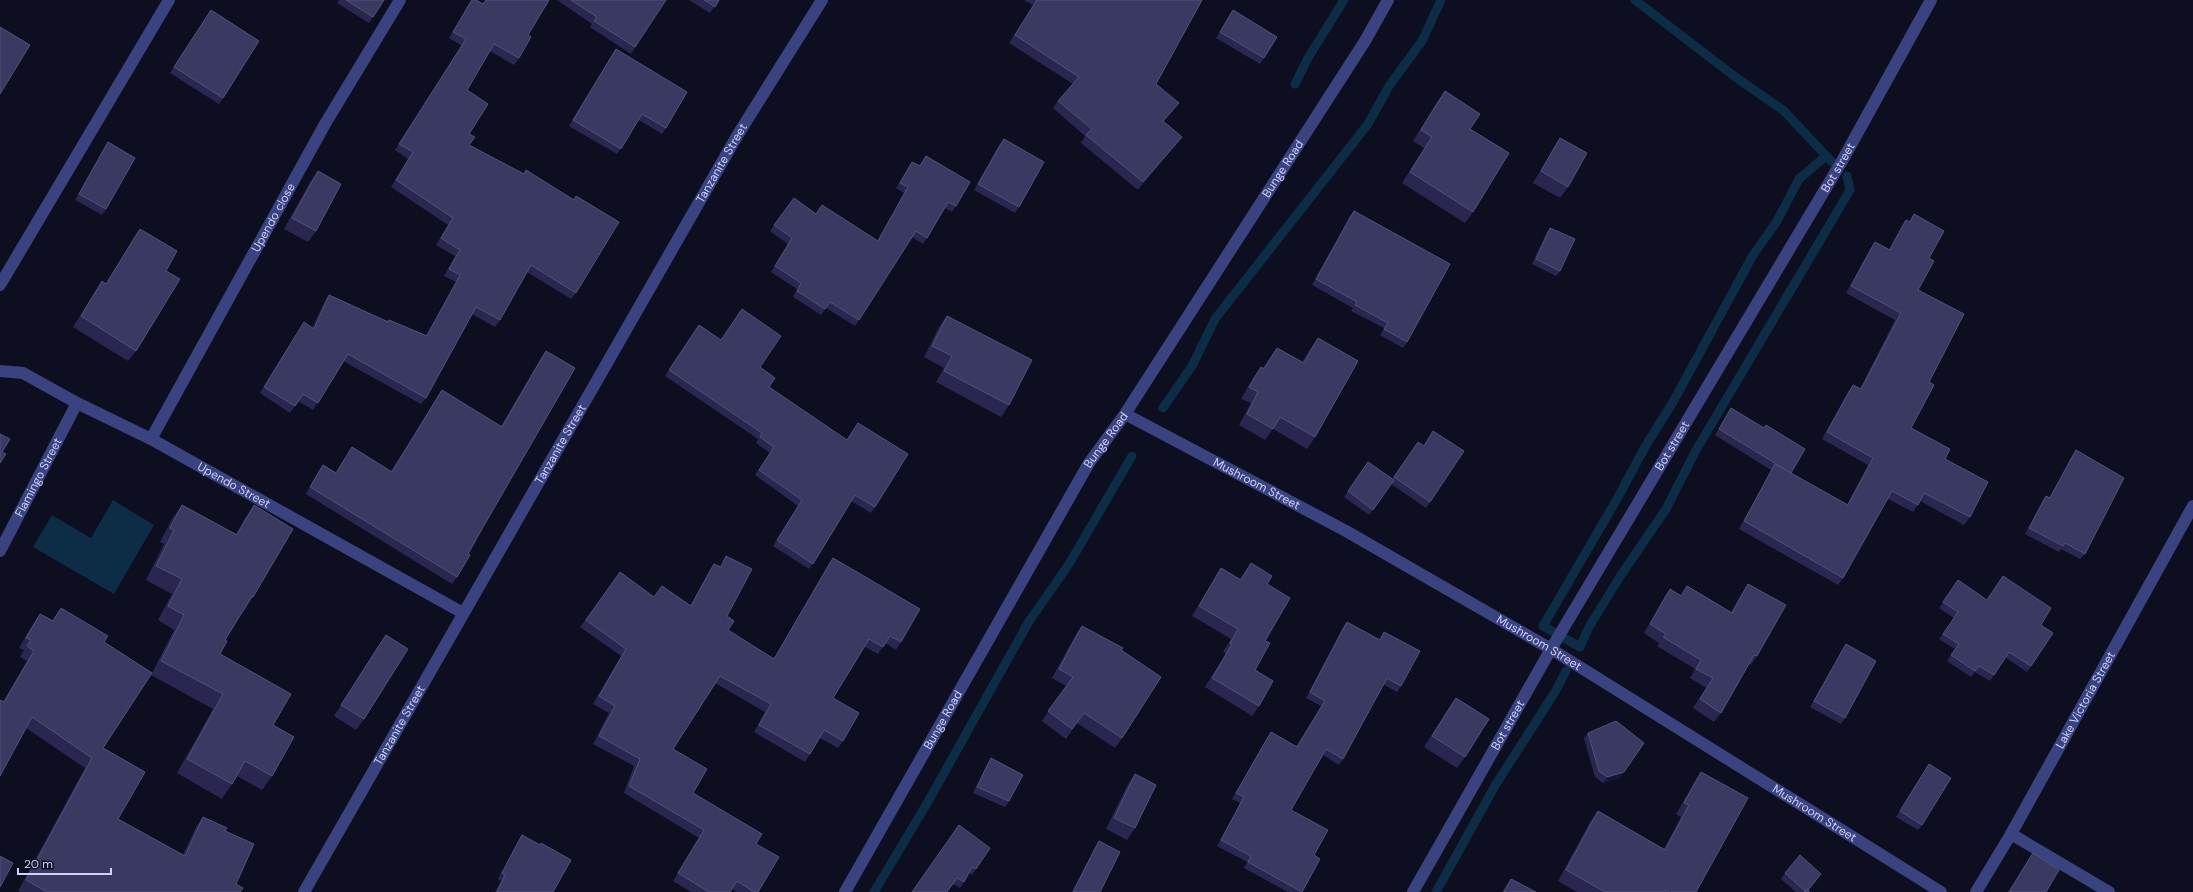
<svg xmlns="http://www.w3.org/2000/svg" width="2193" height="892" font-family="'DM Sans',sans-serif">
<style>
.water{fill:#0d2c46}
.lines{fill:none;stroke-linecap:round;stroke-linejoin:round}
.stream{stroke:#0d2c46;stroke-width:9}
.minor{stroke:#3a427f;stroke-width:12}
.wall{fill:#29274f}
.shaded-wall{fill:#161535}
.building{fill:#3a3962;stroke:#52517a}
.labels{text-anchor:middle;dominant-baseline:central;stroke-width:3.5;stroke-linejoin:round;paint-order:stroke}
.street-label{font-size:12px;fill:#cfd1fe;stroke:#0e0e21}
</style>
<rect width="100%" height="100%" fill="#0e0e21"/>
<path class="water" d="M 113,500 L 154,525 L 114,594 L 33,547 L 52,515 L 91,538 Z"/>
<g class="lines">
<g class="stream">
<path d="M 1635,0 L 1734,76 L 1784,111 L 1833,163"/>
<path d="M 1295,84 L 1308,58 L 1344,0"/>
<path d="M 1826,156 L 1799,179 L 1777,221 L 1753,255 L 1673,402 L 1645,447 L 1617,499 L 1543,626 L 1580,647 L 1589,627 L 1621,575 L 1666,509 L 1695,452 L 1850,190 L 1847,176"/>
<path d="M 1163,408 L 1192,366 L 1215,319 L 1368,124 L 1389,86 L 1422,41 L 1441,0"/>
<path d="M 874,892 L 929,800 L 1028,623 L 1069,564 L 1132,456"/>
<path d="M 1436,892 L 1496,784 L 1555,692 L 1566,671"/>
</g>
<g class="minor">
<path d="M 0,285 L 169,0"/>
<path id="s1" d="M 0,371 L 23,373 L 77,403 L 151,439 L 463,613"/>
<path id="s2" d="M 1125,414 L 1346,531 L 1551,649 L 1941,892"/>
<path id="s3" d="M 151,439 L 325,124 L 400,0"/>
<path id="s4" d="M 0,551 L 77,403"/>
<path d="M 2011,834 L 2109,892"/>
<path id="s5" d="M 304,892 L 737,136 L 822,0"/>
<path id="s6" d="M 845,892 L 1089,463 L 1125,414 L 1365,41 L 1388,0"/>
<path id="s7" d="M 1413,892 L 1551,649 L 1842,161 L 1931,0"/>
<path id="s8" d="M 1976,892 L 2011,834 L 2193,506"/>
</g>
</g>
<g class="wall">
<path d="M 339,0 L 384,0 L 369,23 L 337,3 Z"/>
<path d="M 471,0 L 483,4 L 485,0 L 549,0 L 528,35 L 519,58 L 514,65 L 490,51 L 467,90 L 469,145 L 573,200 L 576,196 L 576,293 L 571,299 L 527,272 L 500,320 L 495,327 L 472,314 L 426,398 L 421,404 L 343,361 L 313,410 L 298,401 L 290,413 L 260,393 L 304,322 L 312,328 L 325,301 L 329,295 L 388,321 L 389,320 L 426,335 L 456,282 L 444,276 L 455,256 L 436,245 L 448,225 L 391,187 L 408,159 L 395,150 L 462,46 L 449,38 Z"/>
<path d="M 557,0 L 666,0 L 631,54 L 590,27 L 592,24 Z"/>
<path d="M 689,0 L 719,0 L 710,13 Z"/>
<path d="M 1024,0 L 1201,0 L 1156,84 L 1173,111 L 1164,121 L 1176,144 L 1138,190 L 1081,143 L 1085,136 L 1053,108 L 1058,101 L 1073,84 L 1009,43 L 1033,5 Z"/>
<path d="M 211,10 L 223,98 L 219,104 L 170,73 Z"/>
<path d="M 1233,10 L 1264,58 L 1260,64 L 1216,38 Z"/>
<path d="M 616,49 L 666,128 L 662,134 L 639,120 L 617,154 L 569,126 Z"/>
<path d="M 1445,91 L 1470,129 L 1473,212 L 1465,223 L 1402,183 L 1424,148 L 1413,141 L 1437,102 Z"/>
<path d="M 1560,138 L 1568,187 L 1560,198 L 1533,183 L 1553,149 Z"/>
<path d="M 1004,139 L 1019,207 L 1015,213 L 974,190 L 999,145 Z"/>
<path d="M 108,142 L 106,209 L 102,215 L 75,200 L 104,148 Z"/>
<path d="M 926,156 L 956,206 L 952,212 L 945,208 L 927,238 L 923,244 L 912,237 L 855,326 L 826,308 L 821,315 L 793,297 L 797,289 L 771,272 L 788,244 L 770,231 L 794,198 L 816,214 L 822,205 L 877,241 L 904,193 L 896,188 L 912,162 L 919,166 Z"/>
<path d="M 318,171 L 316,231 L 308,242 L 284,229 L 310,182 Z"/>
<path d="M 1354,211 L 1407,342 L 1403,348 L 1380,335 L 1384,328 L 1351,311 L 1353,308 L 1312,285 L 1350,216 Z"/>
<path d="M 1914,214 L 1929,258 L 1918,290 L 1929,382 L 1911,428 L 1945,459 L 1970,517 L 1964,525 L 1920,501 L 1913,512 L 1888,499 L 1843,578 L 1838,585 L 1739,529 L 1771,470 L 1715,435 L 1731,408 L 1791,473 L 1847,505 L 1868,465 L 1822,439 L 1848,392 L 1853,385 L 1860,389 L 1895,320 L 1846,293 L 1870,249 L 1875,242 L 1889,249 L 1901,227 L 1906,220 L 1909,222 Z"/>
<path d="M 1550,228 L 1560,271 L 1556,276 L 1532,264 L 1546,234 Z"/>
<path d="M 140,229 L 166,271 L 136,351 L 128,361 L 73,327 L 95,292 L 102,281 L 106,284 L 133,239 Z"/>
<path d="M 947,316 L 1009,405 L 1001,417 L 936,382 L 944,368 L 924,357 L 939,327 Z"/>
<path d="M 699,325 L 760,367 L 769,387 L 847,440 L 858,423 L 875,507 L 871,513 L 851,501 L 809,569 L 773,546 L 798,506 L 755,475 L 770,453 L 756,443 L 758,439 L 665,376 Z"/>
<path d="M 1318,338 L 1315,437 L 1307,449 L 1273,429 L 1265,440 L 1239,425 L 1251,403 L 1241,399 L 1253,378 L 1261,367 L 1263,368 L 1269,359 L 1277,348 L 1302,362 L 1310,349 Z"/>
<path d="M 546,351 L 482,529 L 468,554 L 457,577 L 452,584 L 306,494 L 318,472 L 323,465 L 336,473 L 352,447 L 391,471 L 442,390 L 501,426 L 541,358 Z"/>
<path d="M 1418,442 L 1423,446 L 1464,451 L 1426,508 L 1391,484 L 1369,515 L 1344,497 L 1368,462 L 1392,479 Z"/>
<path d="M 2076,450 L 2085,554 L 2080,559 L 2061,549 L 2059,552 L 2025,534 L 2042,502 L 2046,496 L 2049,498 L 2072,456 Z"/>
<path d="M 182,505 L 236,534 L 244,520 L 254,505 L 253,597 L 243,612 L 243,611 L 225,640 L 220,654 L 273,725 L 272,776 L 262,790 L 237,776 L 232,784 L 222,799 L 177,773 L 213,709 L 151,675 L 174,630 L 158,620 L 172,594 L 146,580 L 164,544 L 160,542 L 172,519 Z"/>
<path d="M 726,556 L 727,616 L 728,630 L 774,659 L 828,565 L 833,558 L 901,642 L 896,650 L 885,643 L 878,654 L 865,647 L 833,698 L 843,741 L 838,748 L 820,738 L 805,762 L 754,732 L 765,712 L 715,683 L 673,749 L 693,793 L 756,844 L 758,892 L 736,892 L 732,889 L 730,892 L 691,892 L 673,881 L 699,838 L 624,793 L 634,766 L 593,744 L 609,713 L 593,704 L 621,656 L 580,627 L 620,572 L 654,597 L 690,606 L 709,571 L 714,564 L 720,567 Z"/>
<path d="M 1251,563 L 1267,584 L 1265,641 L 1255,670 L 1259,706 L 1252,716 L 1205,687 L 1226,654 L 1223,652 L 1231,639 L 1192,616 L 1215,578 L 1221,568 L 1240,579 Z"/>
<path d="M 1958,580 L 1987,600 L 2041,625 L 2053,633 L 2027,672 L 2005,657 L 1990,681 L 1975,672 L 1971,677 L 1947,661 L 1955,649 L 1939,639 L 1954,618 L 1939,608 Z"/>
<path d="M 1748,584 L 1757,656 L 1751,665 L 1749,664 L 1721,713 L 1714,722 L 1693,708 L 1706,688 L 1690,678 L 1695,669 L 1657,646 L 1659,643 L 1644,633 L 1664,598 L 1670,589 L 1681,595 L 1687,586 L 1731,612 L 1742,593 Z"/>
<path d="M 61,608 L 104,642 L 103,748 L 118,819 L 183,855 L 196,827 L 203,817 L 225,831 L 236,884 L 240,892 L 21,892 L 18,891 L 85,768 L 26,728 L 3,702 L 27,661 L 20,657 L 24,650 L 19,648 L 33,624 L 40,614 L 52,621 Z"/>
<path d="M 1347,622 L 1379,640 L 1384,632 L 1401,686 L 1397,692 L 1383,684 L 1343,759 L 1339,765 L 1323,755 L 1291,810 L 1314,855 L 1302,892 L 1288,892 L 1244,868 L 1247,862 L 1217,846 L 1240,803 L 1232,799 L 1267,738 L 1271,732 L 1296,747 L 1321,706 L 1306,698 L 1343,627 Z"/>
<path d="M 1082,626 L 1121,650 L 1122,738 L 1115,748 L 1077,723 L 1066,739 L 1042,721 L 1066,686 L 1052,678 L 1075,636 Z"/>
<path d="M 386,635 L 364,719 L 356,730 L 334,716 L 378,646 Z"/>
<path d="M 1846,644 L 1845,718 L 1841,724 L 1810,707 L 1842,650 Z"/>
<path d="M 1456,698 L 1465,757 L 1457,768 L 1424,747 L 1448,709 Z"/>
<path d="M 1588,733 L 1620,778 L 1603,783 L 1595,777 L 1584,738 Z"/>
<path d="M 991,758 L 1009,801 L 1005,807 L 973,793 L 987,764 Z"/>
<path d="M 1929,764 L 1922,825 L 1918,830 L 1896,817 Z"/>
<path d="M 1701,772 L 1696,892 L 1577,892 L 1558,881 L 1590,822 L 1598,811 L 1664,849 L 1681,817 L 1676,814 L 1694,783 Z"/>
<path d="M 1135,774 L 1135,828 L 1127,840 L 1106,829 L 1127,786 Z"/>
<path d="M 522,835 L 540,845 L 541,843 L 553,892 L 495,892 L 501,881 L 498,879 L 518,841 Z"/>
<path d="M 1099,841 L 1100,892 L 1072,892 L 1095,847 Z"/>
<path d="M 990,848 L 972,875 L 969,873 L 960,888 L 953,884 L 912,892 Z"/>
<path d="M 2033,853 L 2046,892 L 2008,892 L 2025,865 Z"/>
<path d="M 1785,873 L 1821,874 L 1808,891 L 1810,892 L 1796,892 L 1781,879 Z"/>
<path d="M 1511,879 L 1536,892 L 1502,892 Z"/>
</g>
<g class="shaded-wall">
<path d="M 1179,103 L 1173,111 L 1158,129 L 1163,121 Z"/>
<path d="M 1182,137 L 1176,144 L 1138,190 L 1143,182 Z"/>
<path d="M 1624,772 L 1620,778 L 1603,783 L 1607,777 Z"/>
</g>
<g class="building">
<path d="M 346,0 L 384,0 L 373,17 Z"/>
<path d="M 472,0 L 476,0 L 483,4 L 486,0 L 549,0 L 528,35 L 531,37 L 519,58 L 494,44 L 467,90 L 488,104 L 469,134 L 475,137 L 469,145 L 524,174 L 526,170 L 574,200 L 576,196 L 619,222 L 576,293 L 531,265 L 500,320 L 476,307 L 426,398 L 348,354 L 318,403 L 303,394 L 295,406 L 264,387 L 304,322 L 314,329 L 329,295 L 388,322 L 389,320 L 427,336 L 460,275 L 449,269 L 460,250 L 441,238 L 453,218 L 396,180 L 413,152 L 399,144 L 466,39 L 453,32 Z"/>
<path d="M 571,0 L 666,0 L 635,47 L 594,21 L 597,17 Z"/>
<path d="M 704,0 L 719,0 L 715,7 Z"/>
<path d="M 1037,0 L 1202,0 L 1156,84 L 1179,103 L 1163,121 L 1182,137 L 1143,182 L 1086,135 L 1092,129 L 1058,101 L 1079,77 L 1015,35 Z"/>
<path d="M 211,10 L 259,41 L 223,98 L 174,67 Z"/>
<path d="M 1233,10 L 1277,37 L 1264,58 L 1220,32 Z"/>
<path d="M 0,27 L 30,45 L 0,94 Z"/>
<path d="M 616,49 L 687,92 L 666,128 L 642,114 L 621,149 L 573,120 Z"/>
<path d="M 1445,91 L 1480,114 L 1470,129 L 1509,153 L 1473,212 L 1410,172 L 1432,137 L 1421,130 Z"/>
<path d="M 1560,138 L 1587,153 L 1568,187 L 1541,171 Z"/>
<path d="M 1004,139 L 1044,162 L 1019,207 L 978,184 Z"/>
<path d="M 108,142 L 135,158 L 106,209 L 79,194 Z"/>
<path d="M 926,156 L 970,182 L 956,206 L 948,202 L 927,238 L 916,231 L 859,320 L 830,302 L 825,309 L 797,291 L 801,283 L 775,266 L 792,238 L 774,225 L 794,198 L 816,214 L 822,205 L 878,241 L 908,187 L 900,183 L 912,162 L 920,166 Z"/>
<path d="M 318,171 L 341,184 L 316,231 L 292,218 Z"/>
<path d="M 1354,211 L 1450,264 L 1407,342 L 1384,329 L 1388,323 L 1355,305 L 1357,302 L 1316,279 Z"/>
<path d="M 1914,214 L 1944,231 L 1929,258 L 1934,261 L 1918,290 L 1964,314 L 1929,382 L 1934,385 L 1911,428 L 1950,449 L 1945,459 L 1988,482 L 1970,517 L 1924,493 L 1918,505 L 1892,491 L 1843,578 L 1744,521 L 1775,464 L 1848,505 L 1873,458 L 1827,432 L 1853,385 L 1861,389 L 1901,313 L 1851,286 L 1875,242 L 1890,250 L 1906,220 L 1910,222 Z"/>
<path d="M 1550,228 L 1575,239 L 1560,271 L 1536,259 Z"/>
<path d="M 140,229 L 177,251 L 166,271 L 180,279 L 136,351 L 81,316 L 102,281 L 106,284 Z"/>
<path d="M 742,309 L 781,336 L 760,367 L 775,378 L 769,387 L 847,440 L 858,423 L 908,454 L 875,507 L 855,495 L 813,564 L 777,540 L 802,500 L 759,470 L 774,447 L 760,437 L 762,433 L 669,370 L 699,325 L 721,340 Z"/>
<path d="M 947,316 L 1032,360 L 1009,405 L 944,371 L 952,356 L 932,346 Z"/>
<path d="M 1318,338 L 1358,361 L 1315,437 L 1280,417 L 1273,429 L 1247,414 L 1258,392 L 1249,387 L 1261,367 L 1264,369 L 1277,348 L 1304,363 Z"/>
<path d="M 546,351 L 575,368 L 482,529 L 468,554 L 470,555 L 457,577 L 310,487 L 323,465 L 336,473 L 352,447 L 392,472 L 442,390 L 502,427 Z"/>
<path d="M 1731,408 L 1764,428 L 1766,425 L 1805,449 L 1791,473 L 1719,429 Z"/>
<path d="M 1433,431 L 1464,451 L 1430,502 L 1394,477 L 1418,442 L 1424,446 Z"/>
<path d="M 0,434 L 10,439 L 2,452 L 6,454 L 0,463 Z"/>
<path d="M 2076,450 L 2124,478 L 2085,554 L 2065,543 L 2063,546 L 2029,528 L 2046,496 L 2050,498 Z"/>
<path d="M 1368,462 L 1394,480 L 1373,510 L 1348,491 Z"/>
<path d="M 182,505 L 237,535 L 254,505 L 293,529 L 253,597 L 252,596 L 225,640 L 227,641 L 220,654 L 291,694 L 273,725 L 294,737 L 272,776 L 245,761 L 232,784 L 187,759 L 223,694 L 161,661 L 184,615 L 168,606 L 182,579 L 156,566 L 174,530 L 170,528 Z"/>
<path d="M 726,556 L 752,569 L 727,616 L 734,621 L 728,630 L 774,659 L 833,558 L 920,609 L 901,642 L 890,636 L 883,647 L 869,639 L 833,698 L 859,713 L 843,741 L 824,730 L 810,754 L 759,725 L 771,704 L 720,676 L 673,749 L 707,769 L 693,793 L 762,834 L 756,844 L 779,857 L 758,892 L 754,892 L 737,881 L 730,892 L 709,892 L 678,873 L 704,830 L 629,786 L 640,759 L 599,736 L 615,706 L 599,696 L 626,649 L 586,620 L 620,572 L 654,597 L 662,586 L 691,606 L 714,564 L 721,567 Z"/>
<path d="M 1251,563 L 1272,576 L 1267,584 L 1290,598 L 1265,641 L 1270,643 L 1255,670 L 1273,681 L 1259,706 L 1212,678 L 1232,644 L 1230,643 L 1238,629 L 1199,606 L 1221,568 L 1241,580 Z"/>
<path d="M 2003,576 L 2051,608 L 2041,625 L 2053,633 L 2031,666 L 2009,652 L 1994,675 L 1979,666 L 1975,671 L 1951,655 L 1959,644 L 1943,634 L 1958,612 L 1943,602 L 1958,580 L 1987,600 Z"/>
<path d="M 1748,584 L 1786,605 L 1757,656 L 1754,655 L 1721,713 L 1700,699 L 1713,678 L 1696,669 L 1701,660 L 1663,637 L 1666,634 L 1650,624 L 1670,589 L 1681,596 L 1687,586 L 1732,613 Z"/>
<path d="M 61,608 L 108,636 L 104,642 L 152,673 L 103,748 L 145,772 L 118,819 L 185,856 L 203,817 L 227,828 L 225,831 L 254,844 L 236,884 L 243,888 L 240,892 L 47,892 L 26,880 L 92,758 L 32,717 L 0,776 L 0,700 L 4,702 L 34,651 L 27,646 L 31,640 L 26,638 L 40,614 L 53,621 Z"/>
<path d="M 1347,622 L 1380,640 L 1384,632 L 1420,651 L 1401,686 L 1387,678 L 1343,759 L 1326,749 L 1291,810 L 1328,830 L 1314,855 L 1320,859 L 1302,892 L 1248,862 L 1251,856 L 1221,840 L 1244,797 L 1236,793 L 1271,732 L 1297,747 L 1325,701 L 1310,692 Z"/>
<path d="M 1082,626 L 1123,648 L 1121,650 L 1161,677 L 1122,738 L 1084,713 L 1072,729 L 1048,711 L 1073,677 L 1059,669 Z"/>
<path d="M 386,635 L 408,649 L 364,719 L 341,705 Z"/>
<path d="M 1846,644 L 1876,661 L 1845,718 L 1814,701 Z"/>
<path d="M 1456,698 L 1489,719 L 1465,757 L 1432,736 Z"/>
<path d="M 1616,721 L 1644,743 L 1624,772 L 1607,777 L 1599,771 L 1588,733 Z"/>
<path d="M 991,758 L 1023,775 L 1009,801 L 977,787 Z"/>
<path d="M 1929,764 L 1951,778 L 1922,825 L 1900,811 Z"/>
<path d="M 1701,772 L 1748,798 L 1696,892 L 1668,892 L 1665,890 L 1664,892 L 1605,892 L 1566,870 L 1598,811 L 1665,850 L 1689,805 L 1684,803 Z"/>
<path d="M 1135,774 L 1156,785 L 1135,828 L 1114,818 Z"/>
<path d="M 959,825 L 990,848 L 976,869 L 972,867 L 964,882 L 957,878 L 947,892 L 912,892 Z"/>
<path d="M 522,835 L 540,845 L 541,843 L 571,860 L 553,892 L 497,892 L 505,875 L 502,873 Z"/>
<path d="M 1099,841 L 1120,852 L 1100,892 L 1073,892 Z"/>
<path d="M 2033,853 L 2059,870 L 2046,892 L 2009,892 Z"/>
<path d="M 1800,855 L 1821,874 L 1808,890 L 1806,889 L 1805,891 L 1785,873 Z"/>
<path d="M 0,856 L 13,863 L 0,887 Z"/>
<path d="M 1511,879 L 1536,892 L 1504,892 Z"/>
<path d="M 1806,889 L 1810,892 L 1804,892 Z"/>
</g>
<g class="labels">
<g class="street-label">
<text stroke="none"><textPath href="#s5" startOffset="840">Tanzanite Street</textPath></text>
<text stroke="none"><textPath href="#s7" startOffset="840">Bot street</textPath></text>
<text stroke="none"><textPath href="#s6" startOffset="846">Bunge Road</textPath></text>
<text stroke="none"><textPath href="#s3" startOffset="253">Upendo close</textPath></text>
<text stroke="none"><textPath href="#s6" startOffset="522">Bunge Road</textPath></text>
<text stroke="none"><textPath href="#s5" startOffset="516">Tanzanite Street</textPath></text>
<text stroke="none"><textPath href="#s7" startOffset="516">Bot street</textPath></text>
<text stroke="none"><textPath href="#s4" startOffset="83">Flamingo Street</textPath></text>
<text stroke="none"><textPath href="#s2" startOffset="149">Mushroom Street</textPath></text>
<text stroke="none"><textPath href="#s1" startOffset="262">Upendo Street</textPath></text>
<text stroke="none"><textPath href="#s2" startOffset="473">Mushroom Street</textPath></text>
<text stroke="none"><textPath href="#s8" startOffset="221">Lake Victoria Street</textPath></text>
<text stroke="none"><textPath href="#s6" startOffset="198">Bunge Road</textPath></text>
<text stroke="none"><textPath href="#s5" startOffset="192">Tanzanite Street</textPath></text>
<text stroke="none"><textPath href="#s7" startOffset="192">Bot street</textPath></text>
<text stroke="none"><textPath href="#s2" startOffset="797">Mushroom Street</textPath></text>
</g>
</g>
<path d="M18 868v6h93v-6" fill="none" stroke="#cfd1fe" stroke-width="2"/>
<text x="24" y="868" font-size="12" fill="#cfd1fe" stroke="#0e0e21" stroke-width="3" paint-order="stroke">20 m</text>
</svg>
